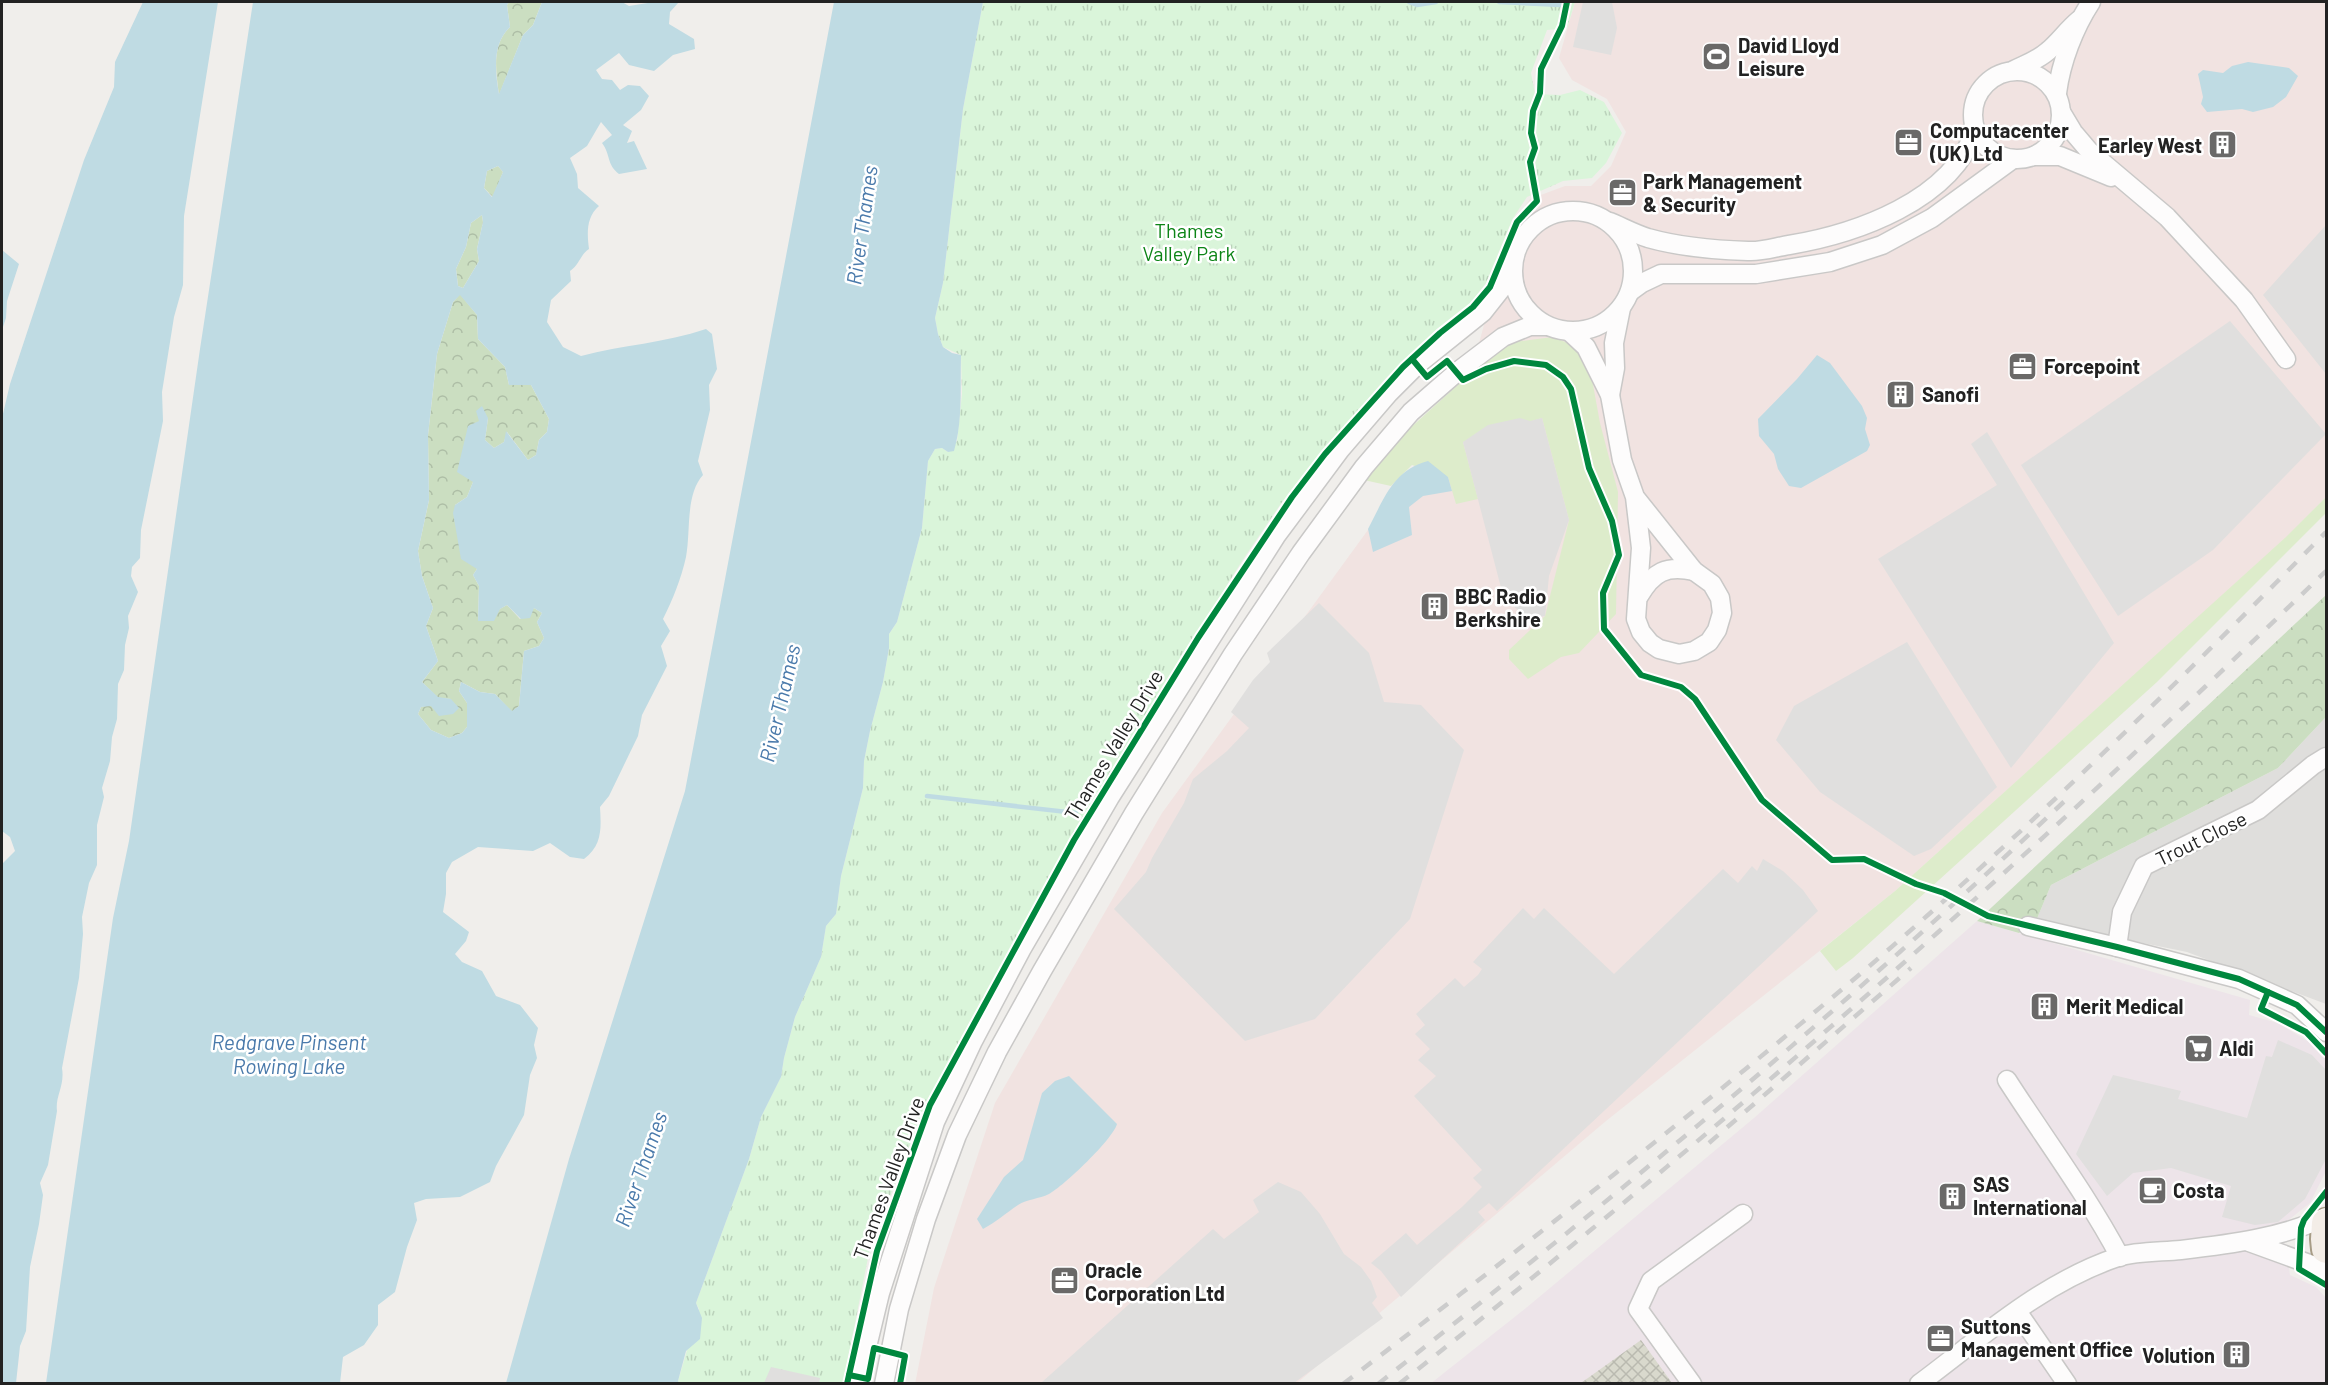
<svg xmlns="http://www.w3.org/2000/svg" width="2328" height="1385" font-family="Barlow,sans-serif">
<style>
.residential{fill:#dfdedc}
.commercial{fill:#f1e3e1}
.industrial{fill:#ede4e9}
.construction{fill:url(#construction-cross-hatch)}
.grass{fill:#ddeccb}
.forest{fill:url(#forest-crowns)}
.park{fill:url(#park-tufts)}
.parking{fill:#e0dfde}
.water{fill:#bfdbe3;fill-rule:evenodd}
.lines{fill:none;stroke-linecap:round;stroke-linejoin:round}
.stream{stroke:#bfdbe3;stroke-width:4.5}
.street-casing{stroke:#c9c8c7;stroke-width:21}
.primary-casing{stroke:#a79c86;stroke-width:32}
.street{stroke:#fdfcfc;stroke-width:18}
.primary{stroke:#f3ede7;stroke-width:28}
.rail{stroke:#ccc;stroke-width:4.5;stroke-dasharray:12 12;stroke-linecap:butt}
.cycleway-casing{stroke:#fff;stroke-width:10}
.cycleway{stroke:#00873e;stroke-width:6}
.labels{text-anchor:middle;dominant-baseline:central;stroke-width:5;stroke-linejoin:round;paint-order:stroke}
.poi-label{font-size:20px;font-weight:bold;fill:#222;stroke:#fff;text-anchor:start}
.park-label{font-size:20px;fill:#0c8416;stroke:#fff}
.street-label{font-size:20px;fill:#222;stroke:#fff}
.water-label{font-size:21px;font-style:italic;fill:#4a7aab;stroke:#fff}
</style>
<defs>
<pattern id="construction-cross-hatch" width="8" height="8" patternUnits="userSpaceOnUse" patternTransform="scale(1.5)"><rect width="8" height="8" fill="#d9d9cd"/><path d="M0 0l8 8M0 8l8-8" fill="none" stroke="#babab0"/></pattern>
<pattern id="forest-crowns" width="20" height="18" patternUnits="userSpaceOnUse" patternTransform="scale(1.5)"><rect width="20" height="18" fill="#cbdec1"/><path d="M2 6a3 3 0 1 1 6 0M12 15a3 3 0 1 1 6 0" fill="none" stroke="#aebea6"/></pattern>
<pattern id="park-tufts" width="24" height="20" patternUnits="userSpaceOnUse" patternTransform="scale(1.5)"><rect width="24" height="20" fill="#daf5da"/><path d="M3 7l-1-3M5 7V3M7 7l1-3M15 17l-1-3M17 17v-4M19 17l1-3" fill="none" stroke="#bbd2bb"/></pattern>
</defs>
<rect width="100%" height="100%" fill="#f0eeeb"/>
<path class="residential" d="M 2326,717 L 2326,1004 L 2187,952 L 2036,921 L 2051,885 L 2278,768 Z"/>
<path class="commercial" d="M 1575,2 L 2326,2 L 2326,497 L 2287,537 L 1895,891 L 1606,1121 L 1297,1383 L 915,1384 L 934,1288 L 995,1103 L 1162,813 L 1464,398 L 1510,230 L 1530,199 L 1565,186 L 1591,186 L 1611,166 L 1626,132 L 1607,99 L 1572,80 L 1559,58 Z"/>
<path class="industrial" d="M 1977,921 L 2250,1000 L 2249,1015 L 2278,1023 L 2314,1045 L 2326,1060 L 2326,1171 L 2310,1203 L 2281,1226 L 2279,1226 L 2286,1248 L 2290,1275 L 2316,1287 L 2326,1298 L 2326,1383 L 1430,1384 L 1526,1308 L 1754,1118 Z"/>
<path class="construction" d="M 1641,1340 L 1672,1383 L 1581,1383 Z"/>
<g class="grass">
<path d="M 1553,337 L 1580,348 L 1589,363 L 1600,423 L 1618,492 L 1616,614 L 1579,653 L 1561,657 L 1528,679 L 1509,659 L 1509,650 L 1545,616 L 1569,520 L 1542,418 L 1463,442 L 1478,499 L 1456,504 L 1448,477 L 1412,465 L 1391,486 L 1364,480 L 1397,440 L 1483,362 L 1514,342 Z"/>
<path d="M 2326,497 L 2326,513 L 2157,682 L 1853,958 L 1836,971 L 1820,951 L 1895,891 L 2286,537 Z"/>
</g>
<g class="forest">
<path d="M 509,2 L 542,2 L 533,25 L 523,35 L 499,95 C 496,71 491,45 510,27 L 507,5 Z"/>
<path d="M 498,166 L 503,172 L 493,197 L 484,188 L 487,171 Z"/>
<path d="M 482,215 L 483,222 L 477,249 L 479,261 L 463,288 L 458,286 L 456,269 L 466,247 L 471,223 Z"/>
<path d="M 460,294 L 477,315 L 478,339 L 505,367 L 509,385 L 531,385 L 549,419 L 547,432 L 539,440 L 536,455 L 528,460 L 507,432 L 504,442 L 494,448 L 485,440 L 488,418 L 479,421 L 473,482 L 467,497 L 455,505 L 477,569 L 473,575 L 479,586 L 478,621 L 507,605 L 520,619 L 534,608 L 542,613 L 537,622 L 544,638 L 539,646 L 524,651 L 519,706 L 512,712 L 495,694 L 480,692 L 461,682 L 459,691 L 467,703 L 467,727 L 462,733 L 449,738 L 431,730 L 418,714 L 421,707 L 451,699 L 438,698 L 422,682 L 438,661 L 426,626 L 433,608 L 422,576 L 418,551 L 429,500 L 428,435 L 437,354 L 453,302 Z"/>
<path d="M 2326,595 L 2326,717 L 2278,768 L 2051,885 L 2036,921 L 2019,933 L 1977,921 Z"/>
</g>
<path class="park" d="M 983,2 L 1575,2 L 1567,28 L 1547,30 L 1531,73 L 1535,94 L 1560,95 L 1580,90 L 1604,102 L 1622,133 L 1606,163 L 1592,178 L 1563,181 L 1527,197 L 1513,218 L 1486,283 L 1471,303 L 1437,329 L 1384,380 L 1282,502 L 1242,561 L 1100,789 L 926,1103 L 870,1248 L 843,1383 L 679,1384 L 678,1381 L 699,1309 L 696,1303 L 749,1159 L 761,1117 L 781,1077 L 784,1058 L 795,1017 L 821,957 L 826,926 L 836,914 L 841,876 L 863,788 L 864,761 L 870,731 L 883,682 L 889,648 L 889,634 L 897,622 L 922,528 L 928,461 L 935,449 L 942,448 L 948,452 L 957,441 L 962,394 L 961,355 L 943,347 L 938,334 L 935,318 L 943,283 L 963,109 Z"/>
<g class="parking">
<path d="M 1583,2 L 1612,2 L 1617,28 L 1611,55 L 1573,47 Z"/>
<path d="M 2326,225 L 2326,374 L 2263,295 Z"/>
<path d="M 2230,321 L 2326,434 L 2213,550 L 2118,616 L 2021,465 Z"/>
<path d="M 1520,418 L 1530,421 L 1542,418 L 1569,520 L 1549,576 L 1545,616 L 1529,619 L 1513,606 L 1505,603 L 1463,442 L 1488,425 Z"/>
<path d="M 1987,432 L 2114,643 L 2011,768 L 1878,559 L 1997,485 L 1971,444 Z"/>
<path d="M 1319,603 L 1369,653 L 1384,702 L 1421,705 L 1464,750 L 1410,919 L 1315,1019 L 1245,1041 L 1114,909 L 1146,872 L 1152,858 L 1184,803 L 1193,779 L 1227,751 L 1249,728 L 1231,712 L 1253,680 L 1270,662 L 1267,653 Z"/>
<path d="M 1907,642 L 1997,787 L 1931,849 L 1914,856 L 1820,792 L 1776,740 L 1794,706 Z"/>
<path d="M 1763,859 L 1783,871 L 1803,890 L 1818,911 L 1497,1211 L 1489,1203 L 1478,1212 L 1485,1220 L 1401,1297 L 1381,1271 L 1371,1263 L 1406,1233 L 1417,1245 L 1462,1207 L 1482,1187 L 1473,1178 L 1482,1170 L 1414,1096 L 1436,1076 L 1418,1060 L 1430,1049 L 1415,1034 L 1425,1025 L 1416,1014 L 1455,978 L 1464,987 L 1478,975 L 1482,969 L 1473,962 L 1523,908 L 1534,919 L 1544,908 L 1614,974 L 1723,869 L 1738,883 L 1752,866 L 1757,871 Z"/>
<path d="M 2278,1040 L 2312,1055 L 2326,1070 L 2326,1159 L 2305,1199 L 2278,1222 L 2255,1225 L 2222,1217 L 2231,1186 L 2171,1168 L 2133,1173 L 2107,1196 L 2076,1154 L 2113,1075 L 2181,1091 L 2178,1099 L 2247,1118 L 2266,1056 L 2272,1057 Z"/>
<path d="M 1278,1182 L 1301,1192 L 1320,1214 L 1344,1254 L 1361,1267 L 1371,1281 L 1377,1297 L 1372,1303 L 1383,1318 L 1294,1383 L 1041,1383 L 1213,1229 L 1224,1239 L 1259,1212 L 1253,1200 Z"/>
<path d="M 771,1367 L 820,1378 L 819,1383 L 764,1383 Z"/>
</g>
<g class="water">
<path d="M 143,2 L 218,2 L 184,216 L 183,285 L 174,317 L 162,392 L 163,421 L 141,530 L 140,558 L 132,567 L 131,576 L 138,592 L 128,616 L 129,628 L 125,645 L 124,670 L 118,684 L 117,719 L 112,737 L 110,761 L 102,788 L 104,797 L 97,825 L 97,865 L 89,883 L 82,917 L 83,934 L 79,978 L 62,1068 C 65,1086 55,1096 57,1111 L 48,1165 L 40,1183 L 43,1195 L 39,1224 L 30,1267 L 26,1331 L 20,1346 L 16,1383 L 2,1383 L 2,864 L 15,851 L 10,837 L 2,831 L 2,418 L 10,384 L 84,160 L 114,87 L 115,62 Z"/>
<path d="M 253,2 L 509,2 L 507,5 L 510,27 C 492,44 495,71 499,94 L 523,35 L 533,25 L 542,2 L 622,2 L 629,6 L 654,2 L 679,2 L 670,12 L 669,24 L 694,39 L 695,49 L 673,55 L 654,71 L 629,65 L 619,53 L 596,70 L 602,79 L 612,80 L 620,90 L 628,85 L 640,86 L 649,96 L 641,110 L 623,125 L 632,131 L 627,143 L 634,141 L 647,169 L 619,174 C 606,164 611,155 602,143 L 612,135 L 601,122 L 587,146 L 570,158 L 577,174 L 578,188 L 599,206 C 586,217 587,234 589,249 C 580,255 580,264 570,271 L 571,281 L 551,300 L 547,322 L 563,347 L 581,356 C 622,345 665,343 706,329 L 712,334 L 717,369 L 709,385 L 710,410 L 698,461 L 703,475 C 685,495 691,531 686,557 C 681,579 673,599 663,619 L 670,631 L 661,646 L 667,666 L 642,715 L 638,736 L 609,796 L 600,807 C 601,827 603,845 584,859 L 570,857 L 550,843 L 533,851 L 478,847 L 452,862 L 446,873 L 446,894 L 443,912 L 469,932 L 466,941 L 455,954 L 462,962 L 482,971 L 496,996 L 520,1005 L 538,1028 L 534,1045 L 537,1058 L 530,1075 L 524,1115 L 496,1166 L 490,1182 L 460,1197 L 426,1199 L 414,1203 L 417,1220 L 407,1247 L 395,1292 L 378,1305 L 378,1325 L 364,1345 L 343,1357 L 340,1383 L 46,1383 L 113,918 L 129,841 L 200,349 ZM 498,166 L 503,172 L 492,197 L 484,188 L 487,171 ZM 482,215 L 483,222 L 477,249 L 479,261 L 463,288 L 458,286 L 456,269 L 466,247 L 471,223 ZM 460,295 L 477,315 L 478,339 L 505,367 L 509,385 L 531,385 L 549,419 L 547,432 L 539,440 L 536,455 L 528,460 L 506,431 L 504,442 L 494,448 L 485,440 L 488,418 L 482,406 L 476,411 L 479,421 L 468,426 L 457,472 L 473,482 L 467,497 L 455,505 L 453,513 L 461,559 L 477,569 L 473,575 L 479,586 L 478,621 L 494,621 L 500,609 L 507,605 L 521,619 L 530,618 L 534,608 L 542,613 L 537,622 L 544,638 L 539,646 L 524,651 L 519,706 L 512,711 L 495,694 L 480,692 L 461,682 L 459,691 L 467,703 L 467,727 L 462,733 L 449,738 L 431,730 L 418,714 L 421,707 L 431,706 L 439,716 L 453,714 L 459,708 L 451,699 L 438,697 L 422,682 L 438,661 L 426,626 L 433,608 L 422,576 L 418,551 L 429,500 L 428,435 L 437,354 L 453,302 Z"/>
<path d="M 834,2 L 983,2 L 963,109 L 943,283 L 935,318 L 938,334 L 943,347 L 952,353 L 961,355 C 960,387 963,420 954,451 L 948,452 L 942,448 L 935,449 L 928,461 L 922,528 L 897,622 L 889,634 L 889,648 L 883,682 L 870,731 L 864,761 L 863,788 L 841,876 L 836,914 L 826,926 L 821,957 L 795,1017 L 784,1058 L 781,1077 L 761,1117 L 749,1159 L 696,1303 L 702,1318 L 700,1339 L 686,1351 L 678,1381 L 679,1383 L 506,1383 L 569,1159 L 685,791 Z"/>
<path d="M 2248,62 L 2289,68 L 2298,76 L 2286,97 L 2273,107 L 2253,112 L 2242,109 L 2207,112 L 2201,104 L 2203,97 L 2198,74 L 2203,70 L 2223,73 L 2232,66 Z"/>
<path d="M 2,250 L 19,264 L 7,301 L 6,318 L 2,330 Z"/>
<path d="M 1817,355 L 1830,363 L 1862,406 L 1867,418 L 1865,429 L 1870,445 L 1867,451 L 1801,488 L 1789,486 L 1778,469 L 1774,454 L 1759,436 L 1758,419 L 1797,379 Z"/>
<path d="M 1428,461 L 1448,477 L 1452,491 L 1423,496 L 1409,507 L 1412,535 L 1373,552 L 1368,529 C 1384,499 1393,470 1428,461 Z"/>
<path d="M 1069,1076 L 1117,1124 C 1113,1139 1064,1186 1049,1194 C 1039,1199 1027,1199 1018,1205 C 1006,1213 996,1222 983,1229 L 977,1219 L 1004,1177 L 1023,1160 L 1042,1093 L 1055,1081 Z"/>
</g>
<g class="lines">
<g class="stream">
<path d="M 1409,2 L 1417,5 L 1436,2"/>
<path d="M 1499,2 L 1561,5"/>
<path d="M 927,796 L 1076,813"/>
</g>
<defs>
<g id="street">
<path d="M 2014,70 C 2026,64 2038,60 2048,51 C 2059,42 2067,30 2079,20"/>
<circle cx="2017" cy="115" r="44"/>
<path d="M 2057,93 C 2061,62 2074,28 2091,2"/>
<path d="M 2061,112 L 2073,132 L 2090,152 L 2167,217 L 2244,300 L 2286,359"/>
<path d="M 2034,156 L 2060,156 L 2111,177"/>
<circle cx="1573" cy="271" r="60"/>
<path d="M 1610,222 C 1622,227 1635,234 1648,238 C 1680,247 1715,250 1748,251 C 1761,252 1776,247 1789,245 C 1855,234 1952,201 1975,130"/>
<path d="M 1631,291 L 1642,283 L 1661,274 L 1756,274 L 1830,262 L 1882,245 L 1932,218 L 2013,159"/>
<path d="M 1570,332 L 1586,347 L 1610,395 L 1622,460 L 1635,497 L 1641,548 L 1636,619 L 1641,632 L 1650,643 L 1659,649 L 1679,654 L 1694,651 L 1709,642 L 1717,630 L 1722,613 L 1720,598 L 1712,584 L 1694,571 L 1635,497"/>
<path d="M 1610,395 L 1615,368 L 1614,343 L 1621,308"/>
<path d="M 1639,596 C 1653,572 1666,565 1694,571"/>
<path d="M 2028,926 L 2117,947 L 2239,979 L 2297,1005 L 2326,1032"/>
<path d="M 2117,947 L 2122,912 L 2144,866 L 2258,810 L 2313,765 L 2326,757"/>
<path d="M 2007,1080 C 2045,1139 2087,1195 2120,1257"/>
<path d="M 2249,1242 L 2326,1270"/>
<path d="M 2017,1311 L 2067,1384"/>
<path d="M 858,1384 L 880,1293 L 935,1122 L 973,1041 L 1021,950 L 1110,797 L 1276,536 L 1340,450 L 1389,393 L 1417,365 L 1483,312 L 1502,288 L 1512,266"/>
<path d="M 884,1384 L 899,1309 L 926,1219 L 957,1135 L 997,1052 L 1042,971 L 1134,813 L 1233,654 L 1301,553 L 1364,467 L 1411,412 L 1457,372 L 1503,337 L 1530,326 L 1546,326"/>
<path d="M 1692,1384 L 1638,1309 L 1651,1281 L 1743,1214"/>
<path d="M 1919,1384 C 1982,1337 2043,1282 2118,1257 C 2137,1251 2161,1252 2181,1250 C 2231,1244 2280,1238 2326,1217"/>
</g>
<path id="primary" d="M 2326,1223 L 2325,1239 L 2326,1249"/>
</defs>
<use href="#street" class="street-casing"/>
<use href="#primary" class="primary-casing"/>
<use href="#street" class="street"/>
<use href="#primary" class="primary"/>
<g class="rail">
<path d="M 1709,1143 L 1911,968"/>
<path d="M 1343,1384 C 1520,1249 1696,1113 1866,969 C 2027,831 2178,683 2326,532"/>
<path d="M 1378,1384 C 1616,1196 1851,1004 2071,795"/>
<path d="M 1399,1384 C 1723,1130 2031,857 2326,571"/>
</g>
<defs>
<g id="cycleway">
<path d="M 1412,359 L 1427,377 L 1447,361 L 1463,380 L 1486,369 L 1514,361 L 1546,365 L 1563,377 L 1571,389 L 1589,468 L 1612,521 L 1619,555 L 1603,593 L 1604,629 L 1641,675 L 1681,687 L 1695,699 L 1762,800 L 1832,860 L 1864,859 L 1916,884 L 1944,893 L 1988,916 L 2117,947 L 2239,979 L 2297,1005 L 2326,1032"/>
<path d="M 2268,992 L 2261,1009 L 2306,1032 L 2326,1053"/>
<path d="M 2326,1192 L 2304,1220 L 2301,1228 L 2299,1269 L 2326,1285"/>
<path d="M 849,1375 L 868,1379 L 874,1348 L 905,1356 L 900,1384"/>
<path d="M 847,1384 L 877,1251 L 930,1105 L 1074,840 L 1198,638 L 1292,497 L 1325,454 L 1403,367 L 1440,333 L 1473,307 L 1490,287 L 1517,222 L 1537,201 L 1530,162 L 1535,148 L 1531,133 L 1533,111 L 1540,93 L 1541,69 L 1562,26 L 1567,2"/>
</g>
</defs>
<use href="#cycleway" class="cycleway-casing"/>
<use href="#cycleway" class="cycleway"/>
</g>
<defs>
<symbol id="stadium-square" viewBox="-11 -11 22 22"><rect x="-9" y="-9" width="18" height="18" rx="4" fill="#6a6968" stroke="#fff"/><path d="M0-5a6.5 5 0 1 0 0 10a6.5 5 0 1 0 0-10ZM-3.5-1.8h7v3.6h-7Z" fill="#fff"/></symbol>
<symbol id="office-square" viewBox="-11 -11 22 22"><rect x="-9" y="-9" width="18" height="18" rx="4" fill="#6a6968" stroke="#fff"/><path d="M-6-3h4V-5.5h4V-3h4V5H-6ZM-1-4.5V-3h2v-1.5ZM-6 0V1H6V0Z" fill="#fff"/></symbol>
<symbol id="building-square" viewBox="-11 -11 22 22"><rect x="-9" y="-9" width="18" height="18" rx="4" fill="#6a6968" stroke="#fff"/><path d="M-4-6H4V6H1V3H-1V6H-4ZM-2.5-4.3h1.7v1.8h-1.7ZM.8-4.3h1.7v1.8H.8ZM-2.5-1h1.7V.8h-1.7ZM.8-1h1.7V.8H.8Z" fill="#fff"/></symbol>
<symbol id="supermarket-square" viewBox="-11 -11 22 22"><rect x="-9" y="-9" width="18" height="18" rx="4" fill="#6a6968" stroke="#fff"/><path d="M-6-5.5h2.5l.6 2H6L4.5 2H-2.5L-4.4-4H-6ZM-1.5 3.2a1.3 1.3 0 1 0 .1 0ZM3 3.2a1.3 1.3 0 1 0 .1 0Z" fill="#fff"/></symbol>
<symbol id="cafe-square" viewBox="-11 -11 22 22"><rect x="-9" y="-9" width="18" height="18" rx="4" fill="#6a6968" stroke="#fff"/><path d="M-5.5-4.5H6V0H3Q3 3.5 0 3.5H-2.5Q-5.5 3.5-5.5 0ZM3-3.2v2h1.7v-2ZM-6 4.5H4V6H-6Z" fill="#fff"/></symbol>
</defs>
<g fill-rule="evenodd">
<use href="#stadium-square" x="1700" y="40" width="33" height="33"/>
<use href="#office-square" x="1892" y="126" width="33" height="33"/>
<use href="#building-square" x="2206" y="128" width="33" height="33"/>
<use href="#office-square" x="1606" y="176" width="33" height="33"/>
<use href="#office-square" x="2006" y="350" width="33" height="33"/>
<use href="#building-square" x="1884" y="378" width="33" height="33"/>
<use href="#building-square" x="1418" y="590" width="33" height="33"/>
<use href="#building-square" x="2028" y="990" width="33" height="33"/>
<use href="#supermarket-square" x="2182" y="1032" width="33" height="33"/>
<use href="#cafe-square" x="2136" y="1174" width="33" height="33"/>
<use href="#building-square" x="1936" y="1180" width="33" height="33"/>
<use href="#office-square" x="1048" y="1264" width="33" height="33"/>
<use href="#office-square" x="1924" y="1322" width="33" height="33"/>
<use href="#building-square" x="2220" y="1338" width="33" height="33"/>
</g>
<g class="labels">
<g class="poi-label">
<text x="1738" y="45">David Lloyd<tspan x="1738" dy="23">Leisure</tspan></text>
<text x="1930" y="130">Computacenter<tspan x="1930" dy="23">(UK) Ltd</tspan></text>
<text x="2202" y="145" text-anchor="end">Earley West</text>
<text x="1643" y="181">Park Management<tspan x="1643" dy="23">&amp; Security</tspan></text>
<text x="2044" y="366">Forcepoint</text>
<text x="1922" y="394">Sanofi</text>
<text x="1455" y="596">BBC Radio<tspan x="1455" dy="23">Berkshire</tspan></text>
<text x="2066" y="1006">Merit Medical</text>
<text x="2219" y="1048">Aldi</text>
<text x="1973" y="1184">SAS<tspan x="1973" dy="23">International</tspan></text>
<text x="2173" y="1190">Costa</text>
<text x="1085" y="1270">Oracle<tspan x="1085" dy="23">Corporation Ltd</tspan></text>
<text x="1961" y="1326">Suttons<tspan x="1961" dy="23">Management Office</tspan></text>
<text x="2215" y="1355" text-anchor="end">Volution</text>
</g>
<g class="park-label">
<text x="1189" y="230">Thames<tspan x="1189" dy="23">Valley Park</tspan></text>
</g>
<g class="street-label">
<text transform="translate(1113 745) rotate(-59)">Thames Valley Drive</text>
<text transform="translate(2201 838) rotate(-26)">Trout Close</text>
<text transform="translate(888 1178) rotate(-70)">Thames Valley Drive</text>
</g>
<g class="water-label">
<text transform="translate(861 225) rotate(-82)">River Thames</text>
<text transform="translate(779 703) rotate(-77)">River Thames</text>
<text x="289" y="1041">Redgrave Pinsent<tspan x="289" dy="24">Rowing Lake</tspan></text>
<text transform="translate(640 1169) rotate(-71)">River Thames</text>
</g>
</g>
<rect width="2328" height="1385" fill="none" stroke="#222222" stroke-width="6"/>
</svg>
